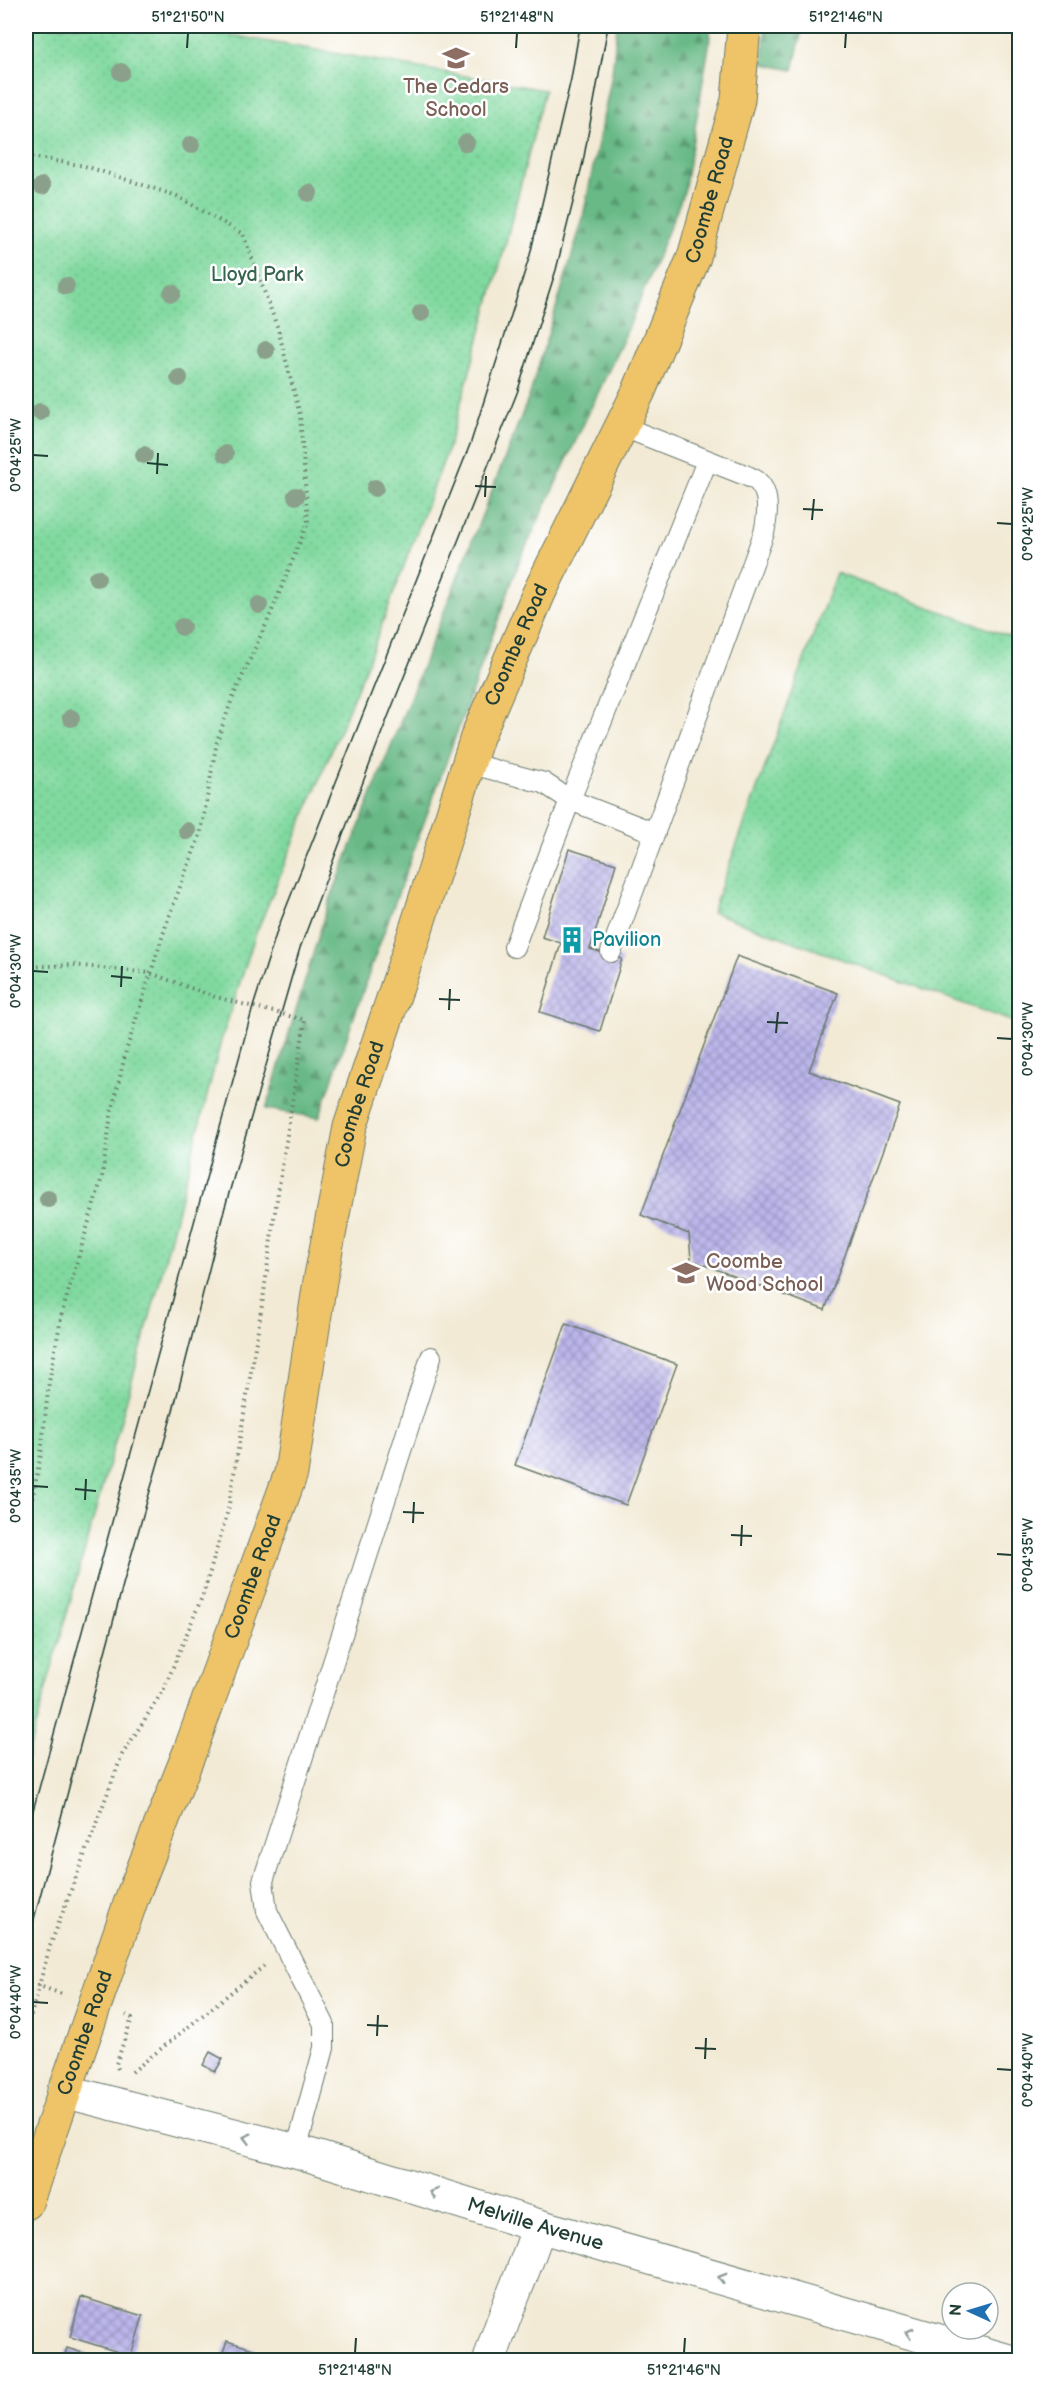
<svg xmlns="http://www.w3.org/2000/svg" width="1045" height="2386" font-family="'Balsamiq Sans',sans-serif">
<style>
.forest{fill:url(#forest-firs);stroke:#447b5d;stroke-width:1.5}
.park{fill:url(#park-dots);stroke:#508b6a;stroke-width:1.5}
.building{fill:url(#building-cross-hatch)}
.lines{fill:none;stroke-linecap:round;stroke-linejoin:round}
.service-casing{stroke:#697a6c;stroke-width:22}
.minor-casing{stroke:#697a6c;stroke-width:35}
.primary-casing{stroke:#697a6c;stroke-width:35}
.path{stroke:#697a6c;stroke-width:4;stroke-dasharray:1.5 4.5;stroke-linecap:butt}
.service{stroke:#fff;stroke-width:20}
.minor{stroke:#fff;stroke-width:33}
.primary{stroke:#efc469;stroke-width:33}
.tram{stroke:#1f3d34;stroke-width:1.5}
.tree{fill:#8ba08b}
.oneway{stroke:#8f9e9a}
.ticks{fill:none;stroke:#1f3d34;stroke-width:2}
.labels{text-anchor:middle;dominant-baseline:central;stroke-width:5;stroke-linejoin:round;paint-order:stroke}
.education-label{font-size:20px;fill:#785e54;stroke:#fff}
.street-label{font-size:20px;fill:#1f3d34;stroke:#fff}
.park-label{font-size:20px;fill:#37644f;stroke:#fff}
.culture-label{font-size:20px;fill:#0d838f;stroke:#fff;text-anchor:start}
.neatline{fill:none;stroke:#1f3d34;stroke-width:2}
.ticks-label{font-size:15px;text-anchor:middle;fill:#1f3d34}
</style>
<defs>
<pattern id="forest-firs" width="22" height="20" patternUnits="userSpaceOnUse" patternTransform="scale(1.5)"><rect width="22" height="20" fill="#68b986"/><path d="M5 1l3.5 6h-7zM16 11l3.5 6h-7z" fill="#55986e"/></pattern>
<pattern id="park-dots" width="8" height="8" patternUnits="userSpaceOnUse" patternTransform="scale(1.5)"><rect width="8" height="8" fill="#80d99f"/><path d="M2 2h.1M6 6h.1" fill="none" stroke="#6ebb8a" stroke-width="1.8" stroke-linecap="round"/></pattern>
<pattern id="building-cross-hatch" width="8" height="8" patternUnits="userSpaceOnUse" patternTransform="scale(1.5)"><rect width="8" height="8" fill="#bcb6eb"/><path d="M0 0l8 8M0 8l8-8" fill="none" stroke="#9895bf"/></pattern>
</defs>
<rect width="100%" height="100%" fill="#fff"/>
<filter id="ink" filterUnits="userSpaceOnUse"><feTurbulence type="fractalNoise" baseFrequency=".0167" numOctaves="2"/><feDisplacementMap in="SourceGraphic" scale="12" xChannelSelector="R" yChannelSelector="G"/><feConvolveMatrix kernelMatrix="1 2 1 2 8 2 1 2 1" color-interpolation-filters="sRGB"/></filter>
<filter id="wash" filterUnits="userSpaceOnUse"><feTurbulence type="fractalNoise" baseFrequency=".008" numOctaves="4" result="noise"/><feDisplacementMap in="SourceGraphic" scale="24" xChannelSelector="R" yChannelSelector="G"/><feGaussianBlur stdDeviation="1.35" result="paint"/><feColorMatrix in="noise" values="0 0 0 0 0 0 0 0 0 0 0 0 0 0 0 0 0 1.4 0 .05"/><feComposite in="paint" operator="in"/></filter>
<g filter="url(#wash)">
<rect width="100%" height="100%" fill="#f2ead5"/>
<g class="forest">
<path d="M 617,26 L 710,26 L 710,40 L 684,192 L 629,327 L 520,560 L 373,962 L 319,1118 L 266,1109 L 328,905 L 530,394 L 582,222 L 612,74 Z"/>
<path d="M 765,26 L 803,26 L 793,70 L 763,64 Z"/>
</g>
<g class="park">
<path d="M 26,26 L 179,26 L 545,90 L 502,257 L 448,449 L 367,664 L 255,936 L 221,1041 L 157,1291 L 26,1760 Z"/>
<path d="M 836,573 L 1019,640 L 1019,1024 L 712,912 Z"/>
</g>
<g id="blocks">
<g class="building">
<path d="M 569,849 L 616,864 L 590,949 L 622,959 L 600,1031 L 540,1012 L 561,943 L 542,937 Z"/>
<path d="M 737,956 L 838,993 L 809,1071 L 900,1105 L 825,1310 L 691,1260 L 689,1234 L 641,1215 Z"/>
<path d="M 566,1324 L 677,1364 L 626,1505 L 515,1465 Z"/>
<path d="M 210,2052 L 223,2059 L 215,2072 L 203,2065 Z"/>
<path d="M 81,2297 L 143,2316 L 131,2356 L 70,2337 Z"/>
<path d="M 227,2341 L 276,2356 L 275,2360 L 220,2360 Z"/>
<path d="M 67,2348 L 105,2360 L 63,2360 Z"/>
</g>
</g>
</g>
<g filter="url(#ink)">
<use href="#blocks" fill-opacity="0" stroke="#697a6c" stroke-width="1.5"/>
<g class="lines">
<defs>
<g id="service">
<path d="M 468,763 L 544,783 L 570,800 L 707,461"/>
<path d="M 514,947 L 570,800 L 655,833"/>
<path d="M 611,952 L 764,533 C 767,519 771,494 758,482 C 755,479 749,477 745,475 L 621,426"/>
<path d="M 296,2151 L 324,2048 L 324,2024 L 267,1911 L 263,1881 L 431,1357"/>
</g>
<g id="minor">
<path id="s1" d="M 64,2091 L 296,2151 L 539,2226 L 1006,2360"/>
<path d="M 490,2360 C 503,2314 525,2271 539,2226"/>
</g>
<g id="primary">
<path id="s2" d="M 26,2203 L 133,1895 L 190,1751 L 291,1473 L 320,1281 L 350,1127 L 409,951 L 477,737 L 539,593 L 639,391 L 694,257 L 738,100 L 744,26"/>
</g>
</defs>
<use href="#service" class="service-casing"/>
<use href="#minor" class="minor-casing"/>
<use href="#primary" class="primary-casing"/>
<g class="path">
<path d="M 26,156 L 85,166 L 177,196 L 243,234 L 278,329 L 300,415 L 308,522 L 271,613 L 232,699 L 217,741 L 201,832 L 168,919 L 126,1051 L 111,1115 L 102,1177 L 62,1313 L 49,1382 L 41,1454 L 26,1531"/>
<path d="M 26,967 L 72,965 L 150,973 L 215,997 L 305,1020 L 272,1231 L 264,1293 L 228,1510 L 204,1592 L 164,1689 L 122,1755 L 50,1946 L 26,2033"/>
<path d="M 37,1985 L 62,1994"/>
<path d="M 118,2069 L 116,2064 L 132,2018 L 126,2015"/>
<path d="M 132,2072 L 264,1966"/>
</g>
<use href="#service" class="service"/>
<use href="#minor" class="minor"/>
<use href="#primary" class="primary"/>
<g class="tram">
<path d="M 26,1836 L 253,1007 L 278,928 L 471,442 L 530,255 L 571,79 L 580,26"/>
<path d="M 26,1949 L 124,1581 L 173,1411 L 223,1214 L 300,948 L 382,732 L 517,393 L 556,270 L 583,162 L 608,26"/>
</g>
</g>
<g class="tree">
<circle cx="121" cy="72" r="9"/>
<circle cx="466" cy="143" r="9"/>
<circle cx="191" cy="145" r="9"/>
<circle cx="42" cy="186" r="9"/>
<circle cx="309" cy="193" r="9"/>
<circle cx="66" cy="286" r="9"/>
<circle cx="172" cy="293" r="9"/>
<circle cx="421" cy="313" r="9"/>
<circle cx="266" cy="350" r="9"/>
<circle cx="179" cy="378" r="9"/>
<circle cx="40" cy="412" r="9"/>
<circle cx="225" cy="454" r="9"/>
<circle cx="144" cy="455" r="9"/>
<circle cx="375" cy="488" r="9"/>
<circle cx="296" cy="496" r="9"/>
<circle cx="97" cy="578" r="9"/>
<circle cx="259" cy="605" r="9"/>
<circle cx="182" cy="627" r="9"/>
<circle cx="71" cy="718" r="9"/>
<circle cx="187" cy="831" r="9"/>
<circle cx="48" cy="1199" r="9"/>
</g>
<defs><path id="oneway-chevron" d="M-2-3.5L2.5 0L-2 3.5" fill="none" stroke-width="1.6" stroke-linecap="round" stroke-linejoin="round" transform="scale(1.5)"/></defs>
<g class="oneway">
<use href="#oneway-chevron" transform="translate(247 2138) rotate(-165)"/>
<use href="#oneway-chevron" transform="translate(434 2193) rotate(-163)"/>
<use href="#oneway-chevron" transform="translate(722 2278) rotate(-164)"/>
<use href="#oneway-chevron" transform="translate(909 2333) rotate(-164)"/>
</g>
</g>
<path class="ticks" d="M 187,48 L 188,33M 516,48 L 517,33M 845,48 L 846,33M 33,455 L 48,456M 147,463 L 168,465M 157,474 L 158,453M 475,486 L 496,487M 485,497 L 486,476M 803,509 L 823,510M 812,520 L 814,499M 997,523 L 1012,524M 33,971 L 48,972M 111,976 L 132,978M 121,987 L 122,966M 439,999 L 460,1000M 449,1010 L 450,989M 767,1022 L 788,1023M 776,1033 L 778,1012M 997,1038 L 1012,1039M 33,1486 L 48,1487M 75,1489 L 96,1491M 85,1500 L 86,1479M 403,1512 L 424,1513M 413,1523 L 414,1502M 731,1535 L 752,1536M 741,1546 L 742,1525M 997,1554 L 1012,1555M 33,2002 L 48,2003M 367,2025 L 388,2026M 377,2036 L 378,2015M 695,2048 L 716,2049M 705,2059 L 706,2038M 997,2069 L 1012,2070M 355,2353 L 356,2338M 684,2353 L 685,2338"/>
<defs>
<symbol id="school-bare" viewBox="-9 -9 18 18"><path d="M0-5L7-2L0 1L-7-2ZM-4 1L0 2.5L4 1V4Q0 6-4 4Z" fill="#8d6e63" stroke="#fff" stroke-width="2.5" paint-order="stroke"/></symbol>
<symbol id="building-bare" viewBox="-9 -9 18 18"><path d="M-4-6H4V6H1V3H-1V6H-4ZM-2.5-4.3h1.7v1.8h-1.7ZM.8-4.3h1.7v1.8H.8ZM-2.5-1h1.7V.8h-1.7ZM.8-1h1.7V.8H.8Z" fill="#0f9aa8" stroke="#fff" stroke-width="2.5" paint-order="stroke"/></symbol>
</defs>
<g fill-rule="evenodd">
<use href="#school-bare" x="437" y="39" width="38" height="38"/>
<use href="#building-bare" x="553" y="921" width="38" height="38"/>
<use href="#school-bare" x="667" y="1254" width="38" height="38"/>
</g>
<g class="labels">
<g class="education-label">
<text x="456" y="87">The Cedars<tspan x="456" dy="23">School</tspan></text>
<text x="706" y="1262" text-anchor="start">Coombe<tspan x="706" dy="23">Wood School</tspan></text>
</g>
<g class="street-label">
<text stroke="none"><textPath href="#s2" startOffset="2124">Coombe Road</textPath></text>
<text stroke="none"><textPath href="#s2" startOffset="1638">Coombe Road</textPath></text>
<text stroke="none"><textPath href="#s2" startOffset="1152">Coombe Road</textPath></text>
<text stroke="none"><textPath href="#s2" startOffset="666">Coombe Road</textPath></text>
<text stroke="none"><textPath href="#s2" startOffset="180">Coombe Road</textPath></text>
<text stroke="none"><textPath href="#s1" startOffset="490">Melville Avenue</textPath></text>
</g>
<g class="park-label">
<text x="257" y="275">Lloyd Park</text>
</g>
<g class="culture-label">
<text x="592" y="940">Pavilion</text>
</g>
</g>
<rect width="1045" height="2386" fill="none" stroke="#fff" stroke-width="66"/>
<g transform="translate(970 2311) rotate(274)"><circle r="28" fill="#ffffff" stroke="#a5b1ae" stroke-width="1.5"/>
<path d="M0-4.5L10 22L0 15L-10 22Z" fill="#1f6fb2"/>
<text y="-9" font-size="16" font-weight="bold" text-anchor="middle" fill="#1f3d34">N</text>
</g>
<rect x="33" y="33" width="979" height="2320" class="neatline"/>
<g class="ticks-label">
<text x="188" y="22">51°21'50"N</text>
<text x="517" y="22">51°21'48"N</text>
<text x="846" y="22">51°21'46"N</text>
<text transform="translate(16 455) rotate(-90)" y="5">0°04'25"W</text>
<text transform="translate(1028 524) rotate(-90)" y="5">0°04'25"W</text>
<text transform="translate(16 971) rotate(-90)" y="5">0°04'30"W</text>
<text transform="translate(1028 1039) rotate(-90)" y="5">0°04'30"W</text>
<text transform="translate(16 1486) rotate(-90)" y="5">0°04'35"W</text>
<text transform="translate(1028 1555) rotate(-90)" y="5">0°04'35"W</text>
<text transform="translate(16 2002) rotate(-90)" y="5">0°04'40"W</text>
<text transform="translate(1028 2070) rotate(-90)" y="5">0°04'40"W</text>
<text x="355" y="2375">51°21'48"N</text>
<text x="684" y="2375">51°21'46"N</text>
</g>
</svg>
